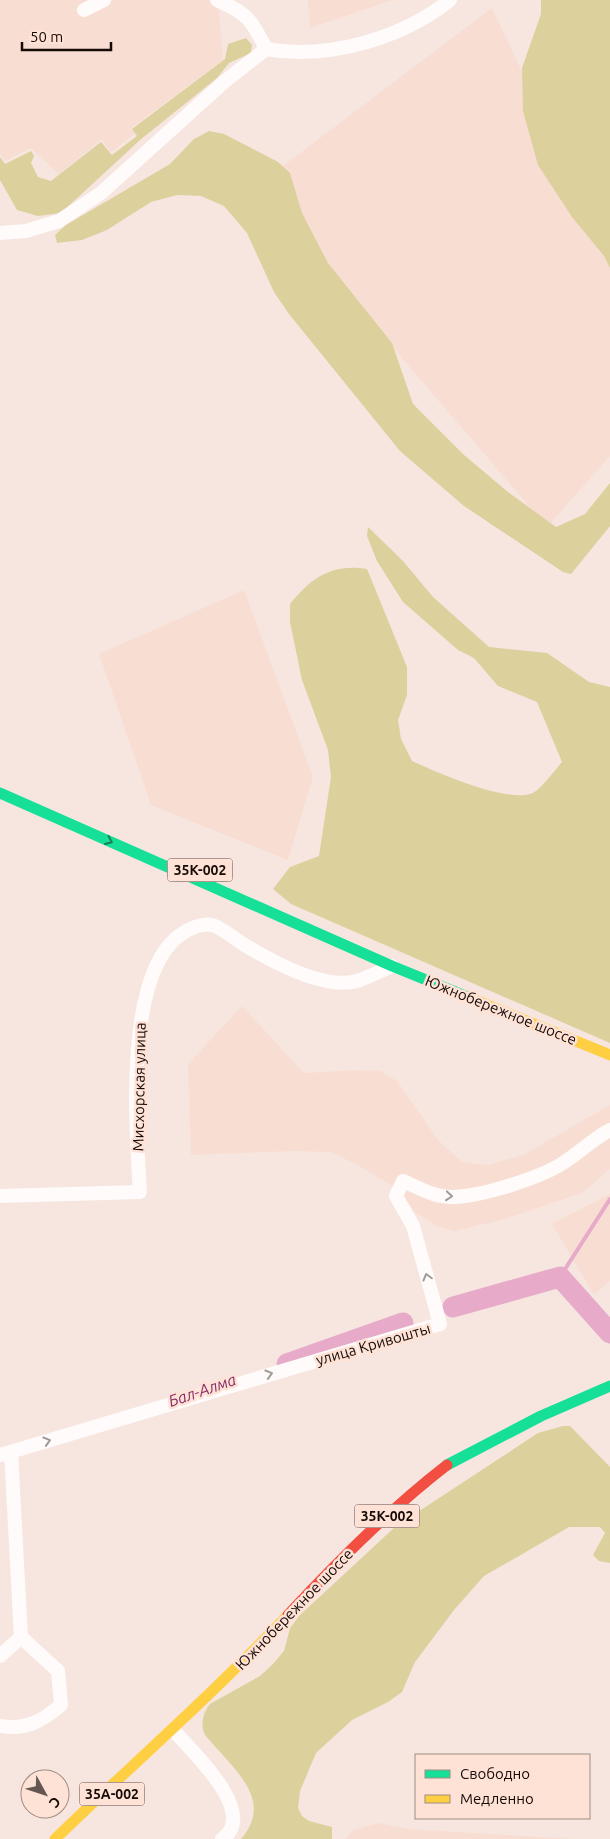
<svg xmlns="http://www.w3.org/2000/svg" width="610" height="1839" font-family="Ubuntu,sans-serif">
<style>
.built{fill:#f8ded2}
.forest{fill:#dcd09d}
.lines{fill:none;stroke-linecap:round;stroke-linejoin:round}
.stream{stroke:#e7abc9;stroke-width:4}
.river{stroke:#e7abc9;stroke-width:21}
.street{stroke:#fefbfa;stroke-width:14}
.fast{stroke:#16e098;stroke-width:11}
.slow{stroke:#ffcf43;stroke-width:11}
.jam{stroke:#f24e42;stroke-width:11}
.oneway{stroke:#168056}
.oneway2{stroke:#a19b98}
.labels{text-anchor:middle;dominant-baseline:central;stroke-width:5;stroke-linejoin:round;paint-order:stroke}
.shield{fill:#ffe2d6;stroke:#5b4b44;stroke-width:1}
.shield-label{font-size:14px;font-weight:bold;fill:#150a06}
.street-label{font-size:15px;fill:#150a06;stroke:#ffe2d6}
.water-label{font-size:16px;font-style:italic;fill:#892e69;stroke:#ffe2d6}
</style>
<rect width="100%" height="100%" fill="#f6e6df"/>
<g class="built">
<path d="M 0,0 L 218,0 L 223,60 L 131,128 L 135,134 L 111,152 L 101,140 L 59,174 L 31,148 L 5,161 L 0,154 Z"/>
<path d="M 308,0 L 393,0 L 310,28 Z"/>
<path d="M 492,8 L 610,259 L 610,456 L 547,527 L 255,187 Z"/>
<path d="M 244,590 L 313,777 L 288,860 L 151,805 L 99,654 Z"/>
<path d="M 242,1006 L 304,1073 L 356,1070 L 381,1071 L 397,1081 L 439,1141 L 462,1162 L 487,1165 L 523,1155 L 610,1105 L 610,1169 L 582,1193 L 505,1219 L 455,1231 L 438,1227 L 415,1212 L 396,1188 L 354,1163 L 330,1152 L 293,1151 L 191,1155 L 188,1064 Z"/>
<path d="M 610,1194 L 610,1281 L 594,1295 L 552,1224 Z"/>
<path d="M 379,1823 L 408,1829 L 574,1839 L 345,1839 L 353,1830 Z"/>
</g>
<g class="forest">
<path d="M 541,0 L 610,0 L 610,268 L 604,256 L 572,217 L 538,165 L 523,111 L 522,68 L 541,14 Z"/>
<path d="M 246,38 L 252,45 L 251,53 L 229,63 L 217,78 L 140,140 L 61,213 L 38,216 L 17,210 L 0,180 L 0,157 L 5,164 L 31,151 L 34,156 L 31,163 L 38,177 L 51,181 L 101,142 L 112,155 L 137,136 L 132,129 L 225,59 L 228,44 Z"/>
<path d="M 209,131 L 224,134 L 278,162 L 290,173 L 302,213 L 328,263 L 392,343 L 413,404 L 464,455 L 508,492 L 556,527 L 585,514 L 610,483 L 610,526 L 571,574 L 563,572 L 464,506 L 400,451 L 289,314 L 274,292 L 247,233 L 224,206 L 201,196 L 177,195 L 151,202 L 107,230 L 82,240 L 57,243 L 55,235 L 66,225 L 170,164 L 194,139 Z"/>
<path d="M 368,527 L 403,561 L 433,597 L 489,647 L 547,653 L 589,682 L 610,687 L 610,1043 L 291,904 L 273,889 L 290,867 L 319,856 L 331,777 L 328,750 L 302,680 L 290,622 L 290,604 C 311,578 332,563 367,569 L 407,667 L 407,695 L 398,720 L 401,739 L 412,761 C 436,772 508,804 533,793 C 541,789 555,770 562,762 L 537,702 L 498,686 L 474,658 L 458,650 L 403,602 L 377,561 L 367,536 Z"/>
<path d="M 563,1426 L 570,1426 L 610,1467 L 610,1563 L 599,1561 L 593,1555 L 605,1533 L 600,1527 L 569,1527 L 484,1576 L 454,1610 L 415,1662 L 402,1692 L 388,1702 L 352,1720 L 316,1753 L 300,1791 L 298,1808 L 302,1816 L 309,1821 L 332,1827 L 332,1839 L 241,1839 C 276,1799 231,1767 205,1735 C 200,1724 203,1713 210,1704 L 260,1676 L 273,1664 L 284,1651 L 290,1628 L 300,1615 L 395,1527 L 538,1433 Z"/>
</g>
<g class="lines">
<path class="stream" d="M 560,1277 L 610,1199"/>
<g class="river">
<path d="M 453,1307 L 560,1277 L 610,1333"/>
<path d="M 287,1364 L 403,1323"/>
</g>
<g class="street">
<path d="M 217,0 C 247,13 252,20 266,49"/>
<path d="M 84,10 L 104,0"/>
<path d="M 0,233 L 26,231 L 59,221 L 101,193 L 224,82 L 266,49 C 327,60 401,39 450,0"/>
<path d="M 0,1196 L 140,1192 C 136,1129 124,975 180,935 C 188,929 201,923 212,925 C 221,927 239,942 248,947 C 275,963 325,990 357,981 C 369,977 381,971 392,966"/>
<path d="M 11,1452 L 21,1637"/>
<path d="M 0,1455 L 440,1324 L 413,1226 L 396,1196 L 403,1181 C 419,1188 436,1198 454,1197 C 482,1196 540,1178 563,1163 C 579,1153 593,1139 610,1130"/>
<path d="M 0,1656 L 21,1637 L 58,1671 L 61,1705 C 41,1722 26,1730 0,1726"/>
<path d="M 174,1731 C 191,1750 260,1814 222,1839"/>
</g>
<g class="fast">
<path d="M 0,793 L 392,966 L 468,997"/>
<path d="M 447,1465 L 541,1416 L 610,1386"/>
</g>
<g class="slow">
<path d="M 468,997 L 610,1055"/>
<path d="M 55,1839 C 133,1764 214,1693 288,1615"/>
</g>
<path class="jam" d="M 288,1615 C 337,1562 390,1509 447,1465"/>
</g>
<defs><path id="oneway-chevron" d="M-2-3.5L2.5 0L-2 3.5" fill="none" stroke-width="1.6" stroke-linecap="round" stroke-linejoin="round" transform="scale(1.25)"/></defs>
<use class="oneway" href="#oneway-chevron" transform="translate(109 841) rotate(24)"/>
<g class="oneway2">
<use href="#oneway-chevron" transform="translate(449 1196) rotate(5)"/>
<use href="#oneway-chevron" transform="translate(427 1277) rotate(-105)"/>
<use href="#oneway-chevron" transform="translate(269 1374) rotate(-17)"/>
<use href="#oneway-chevron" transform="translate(47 1441) rotate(-17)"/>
</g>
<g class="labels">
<g class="shield">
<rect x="167.5" y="858.5" width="65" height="23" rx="4"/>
<rect x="354.5" y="1504.5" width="65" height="23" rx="4"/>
<rect x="79.5" y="1782.5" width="65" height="23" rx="4"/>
</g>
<g class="shield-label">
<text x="200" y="870">35К-002</text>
<text x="387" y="1516">35К-002</text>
<text x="112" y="1794">35А-002</text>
</g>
<g class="street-label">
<text transform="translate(501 1010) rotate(22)">Южнобережное шоссе</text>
<text transform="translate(139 1087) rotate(-89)">Мисхорская улица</text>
<text transform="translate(373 1344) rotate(-16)">улица Кривошты</text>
<text transform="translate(294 1609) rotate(-46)">Южнобережное шоссе</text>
</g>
<g class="water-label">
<text transform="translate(202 1390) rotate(-19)">Бал-Алма</text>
</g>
</g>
<rect x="415" y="1754" width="175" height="65" fill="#ffe2d6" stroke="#a18c83"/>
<rect x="425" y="1770" width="25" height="8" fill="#16e098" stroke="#a18c83"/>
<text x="460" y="1779" font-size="15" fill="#150a06">Свободно</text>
<rect x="425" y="1795" width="25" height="8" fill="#ffcf43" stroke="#a18c83"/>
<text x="460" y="1804" font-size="15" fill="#150a06">Медленно</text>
<g transform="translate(45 1794) rotate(130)"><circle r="24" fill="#ffe2d6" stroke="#a18c83"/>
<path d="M0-4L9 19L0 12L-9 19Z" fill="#645752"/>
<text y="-8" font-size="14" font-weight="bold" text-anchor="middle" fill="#150a06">С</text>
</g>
<path d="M22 42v8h89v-8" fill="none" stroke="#150a06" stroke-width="2.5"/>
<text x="30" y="42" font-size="15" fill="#150a06" stroke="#ffe2d6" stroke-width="4" paint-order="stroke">50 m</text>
</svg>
